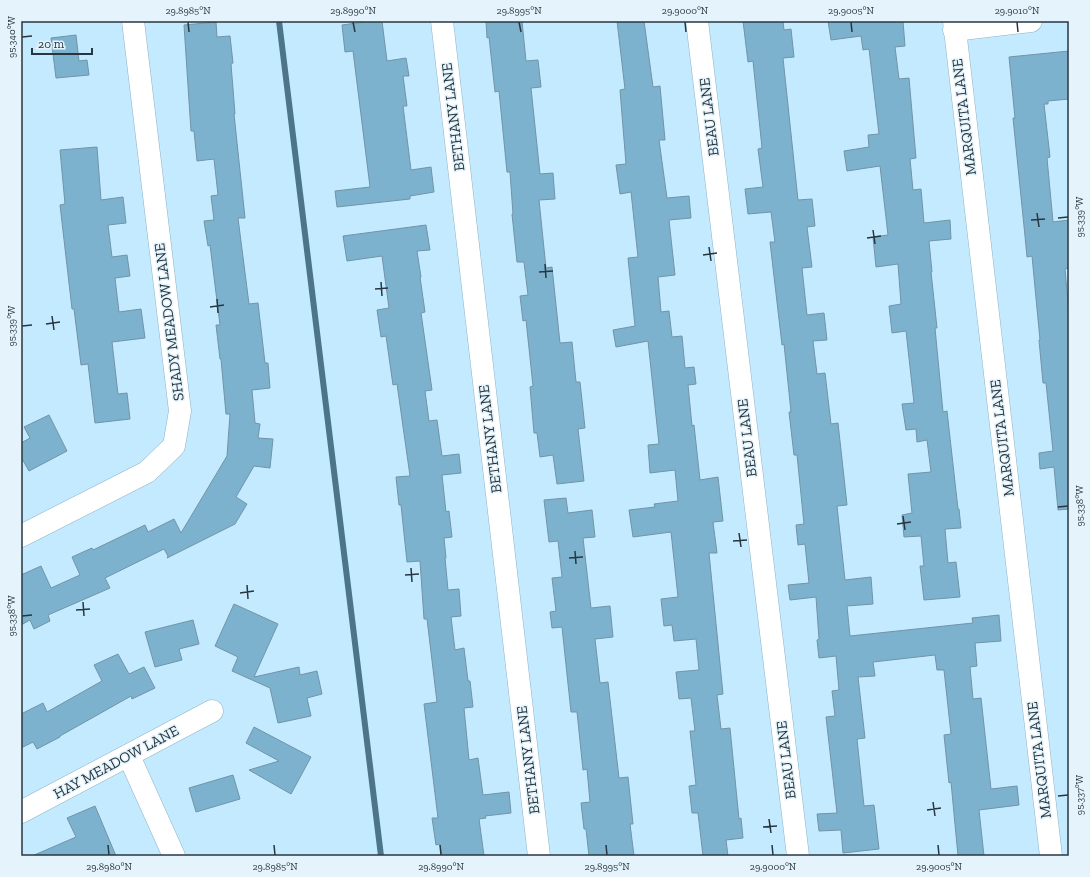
<svg xmlns="http://www.w3.org/2000/svg" width="1090" height="877" font-family="'Zilla Slab',serif">
<style>
.lines{fill:none;stroke-linecap:round;stroke-linejoin:round}
.stream{stroke:#4c758b;stroke-width:6}
.building{fill:#7db2ce;stroke:#7194a7}
.minor-casing{stroke:#8eb3c6;stroke-width:23}
.minor{stroke:#fff;stroke-width:22}
.ticks{fill:none;stroke:#28373f;stroke-width:1.5}
.labels{text-anchor:middle;dominant-baseline:central;stroke-width:3;stroke-linejoin:round;paint-order:stroke}
.street-label{font-size:15px;fill:#28373f;stroke:#e5f4fc}
.neatline{fill:none;stroke:#28373f;stroke-width:1.5}
.ticks-label{font-size:10px;text-anchor:middle;fill:#28373f}
</style>
<rect width="100%" height="100%" fill="#c4eaff"/>
<g class="lines">
<path class="stream" d="M 279,21 L 381,856"/>
</g>
<g class="building">
<path d="M 364,21 L 382,21 L 387,61 L 406,58 L 409,76 L 403,76 L 407,106 L 403,106 L 411,170 L 431,167 L 434,192 L 410,196 L 410,199 L 337,207 L 335,191 L 370,187 L 353,51 L 345,52 L 342,25 L 364,22 Z"/>
<path d="M 486,21 L 522,21 L 526,61 L 538,60 L 541,87 L 531,88 L 540,174 L 553,173 L 555,199 L 539,200 L 546,268 L 552,267 L 560,343 L 572,342 L 576,382 L 580,382 L 585,428 L 578,429 L 584,481 L 557,484 L 553,455 L 540,457 L 537,433 L 534,433 L 530,387 L 533,386 L 526,320 L 523,321 L 520,296 L 528,295 L 524,262 L 517,262 L 512,214 L 513,214 L 510,172 L 507,172 L 499,91 L 495,92 L 489,37 L 487,38 Z"/>
<path d="M 617,21 L 644,21 L 653,87 L 660,86 L 665,140 L 659,140 L 667,198 L 689,196 L 691,218 L 669,220 L 675,275 L 658,277 L 661,312 L 669,311 L 672,337 L 682,336 L 685,368 L 694,367 L 696,384 L 688,385 L 692,426 L 694,425 L 700,480 L 718,477 L 723,521 L 713,522 L 717,553 L 709,553 L 723,694 L 717,695 L 721,729 L 730,728 L 739,819 L 741,818 L 743,838 L 726,840 L 728,856 L 703,856 L 698,813 L 692,813 L 689,786 L 696,785 L 690,731 L 695,731 L 691,698 L 679,699 L 676,672 L 699,670 L 696,639 L 674,641 L 672,625 L 664,626 L 661,599 L 678,597 L 671,532 L 633,537 L 629,510 L 655,507 L 654,504 L 678,501 L 675,470 L 650,473 L 648,445 L 659,444 L 648,341 L 616,347 L 613,330 L 635,326 L 628,258 L 638,257 L 631,192 L 620,194 L 616,165 L 626,164 L 620,90 L 625,89 Z"/>
<path d="M 743,21 L 783,21 L 784,30 L 791,29 L 794,57 L 783,58 L 798,200 L 812,199 L 815,226 L 807,227 L 812,267 L 802,268 L 807,315 L 824,313 L 827,340 L 813,341 L 817,374 L 825,373 L 831,424 L 838,423 L 847,505 L 837,506 L 845,580 L 871,577 L 873,604 L 847,606 L 850,636 L 973,623 L 972,618 L 999,615 L 1001,641 L 975,643 L 977,666 L 970,667 L 973,699 L 981,698 L 991,789 L 1017,786 L 1019,805 L 979,810 L 984,856 L 958,856 L 951,782 L 949,783 L 944,735 L 951,734 L 944,670 L 937,670 L 935,655 L 873,662 L 875,676 L 858,677 L 865,738 L 857,739 L 864,806 L 874,805 L 879,849 L 843,853 L 841,830 L 819,831 L 817,814 L 837,813 L 826,717 L 835,716 L 832,691 L 839,690 L 836,656 L 819,658 L 817,640 L 819,639 L 816,597 L 790,600 L 788,585 L 809,583 L 805,544 L 798,545 L 796,525 L 804,524 L 797,455 L 794,455 L 789,412 L 791,412 L 784,344 L 782,345 L 770,242 L 775,242 L 771,212 L 748,214 L 745,189 L 763,187 L 758,149 L 762,148 L 753,61 L 748,62 Z"/>
<path d="M 828,21 L 903,21 L 905,46 L 895,47 L 899,79 L 909,78 L 916,158 L 910,159 L 913,190 L 921,189 L 924,223 L 950,220 L 951,239 L 929,241 L 932,272 L 931,272 L 937,328 L 935,328 L 943,412 L 947,411 L 958,509 L 959,509 L 961,528 L 945,529 L 948,563 L 956,562 L 960,597 L 924,600 L 920,566 L 924,566 L 921,536 L 904,537 L 902,515 L 912,513 L 908,474 L 931,472 L 927,440 L 917,442 L 916,429 L 906,430 L 902,404 L 914,403 L 906,331 L 892,333 L 889,306 L 901,304 L 898,264 L 876,267 L 873,237 L 888,235 L 880,166 L 847,171 L 844,151 L 869,147 L 868,135 L 879,134 L 869,49 L 863,50 L 861,36 L 831,40 Z"/>
<path d="M 216,22 L 217,37 L 230,36 L 233,63 L 231,64 L 235,114 L 234,114 L 245,218 L 238,218 L 249,304 L 258,303 L 265,363 L 268,363 L 270,388 L 252,390 L 255,423 L 260,424 L 258,438 L 273,439 L 270,468 L 254,466 L 236,497 L 247,504 L 235,524 L 167,558 L 168,556 L 164,549 L 105,578 L 110,588 L 48,615 L 50,621 L 34,629 L 30,620 L 21,625 L 21,575 L 41,566 L 51,588 L 80,575 L 72,557 L 92,548 L 93,550 L 145,525 L 148,532 L 174,519 L 181,533 L 227,456 L 230,414 L 226,414 L 221,359 L 220,359 L 216,325 L 220,325 L 210,245 L 208,246 L 204,221 L 214,220 L 211,196 L 218,195 L 214,159 L 197,161 L 194,131 L 191,131 L 184,25 Z"/>
<path d="M 76,35 L 79,61 L 87,60 L 89,75 L 56,78 L 51,38 Z"/>
<path d="M 1069,51 L 1069,99 L 1048,101 L 1048,104 L 1044,104 L 1050,157 L 1047,158 L 1053,222 L 1069,220 L 1069,268 L 1065,269 L 1069,313 L 1069,509 L 1058,510 L 1054,467 L 1040,469 L 1039,453 L 1053,451 L 1046,383 L 1043,383 L 1039,340 L 1040,340 L 1032,256 L 1027,257 L 1025,236 L 1013,118 L 1015,118 L 1009,57 Z"/>
<path d="M 97,147 L 101,200 L 123,197 L 126,223 L 108,225 L 112,257 L 127,255 L 130,276 L 115,278 L 119,312 L 141,309 L 145,338 L 112,342 L 118,394 L 127,393 L 130,419 L 95,423 L 88,364 L 81,365 L 74,309 L 72,309 L 60,205 L 65,204 L 60,150 Z"/>
<path d="M 426,225 L 430,250 L 417,251 L 421,277 L 420,277 L 425,312 L 421,313 L 432,390 L 425,391 L 429,421 L 437,420 L 442,456 L 459,454 L 461,473 L 442,475 L 446,512 L 449,511 L 452,537 L 444,538 L 446,558 L 445,558 L 448,590 L 459,589 L 461,616 L 451,617 L 455,650 L 464,648 L 468,681 L 470,681 L 473,707 L 464,708 L 469,760 L 478,758 L 483,795 L 509,792 L 511,813 L 485,816 L 486,818 L 479,819 L 484,856 L 442,856 L 440,844 L 436,845 L 432,818 L 438,818 L 424,704 L 437,702 L 427,619 L 424,619 L 420,561 L 407,562 L 401,505 L 399,505 L 396,477 L 410,476 L 397,384 L 393,385 L 386,336 L 381,337 L 377,310 L 389,308 L 382,256 L 347,261 L 343,236 Z"/>
<path d="M 49,415 L 67,451 L 29,471 L 21,457 L 21,443 L 30,438 L 24,427 Z"/>
<path d="M 566,498 L 568,513 L 592,510 L 595,537 L 583,538 L 591,608 L 610,606 L 613,637 L 595,639 L 600,683 L 608,682 L 619,778 L 628,777 L 633,824 L 630,824 L 634,856 L 589,856 L 586,829 L 584,829 L 581,803 L 590,802 L 587,769 L 583,770 L 577,712 L 571,712 L 562,627 L 552,628 L 550,612 L 556,611 L 552,578 L 562,577 L 558,541 L 549,542 L 544,500 Z"/>
<path d="M 234,604 L 278,624 L 254,677 L 299,667 L 300,675 L 317,671 L 322,694 L 307,698 L 311,716 L 278,723 L 270,688 L 232,671 L 238,657 L 215,646 Z"/>
<path d="M 193,620 L 199,644 L 179,649 L 182,660 L 155,667 L 145,632 Z"/>
<path d="M 118,654 L 129,674 L 144,667 L 155,688 L 132,699 L 131,696 L 60,736 L 60,737 L 37,749 L 33,742 L 21,748 L 21,714 L 43,703 L 47,712 L 102,681 L 94,665 Z"/>
<path d="M 254,727 L 311,757 L 291,794 L 249,770 L 279,761 L 246,743 Z"/>
<path d="M 233,775 L 240,799 L 196,812 L 189,788 Z"/>
<path d="M 95,806 L 116,856 L 32,856 L 76,837 L 67,818 Z"/>
</g>
<g class="lines">
<defs>
<g id="minor">
<path d="M 442,21 L 539,856"/>
<path d="M 697,21 L 798,856"/>
<path d="M 954,21 L 1051,856"/>
<path d="M 954,30 L 1031,21"/>
<path d="M 21,536 L 147,472 L 174,446 L 180,411 L 133,21"/>
<path d="M 129,756 L 174,856"/>
<path d="M 21,812 L 212,711"/>
</g>
</defs>
<use href="#minor" class="minor-casing"/>
<use href="#minor" class="minor"/>
</g>
<path class="ticks" d="M 188,22 L 189,32M 353,22 L 355,32M 519,22 L 521,32M 685,22 L 686,32M 851,22 L 852,32M 1017,22 L 1018,32M 22,37 L 32,36M 1037,213 L 1039,227M 1058,218 L 1068,217M 1031,220 L 1045,219M 873,230 L 875,244M 867,238 L 881,236M 709,247 L 711,261M 703,255 L 717,253M 545,264 L 546,278M 539,272 L 553,271M 381,282 L 382,296M 375,289 L 388,288M 217,299 L 218,313M 210,307 L 224,305M 52,316 L 54,330M 46,324 L 60,322M 22,326 L 32,325M 1058,507 L 1068,506M 903,516 L 905,530M 897,524 L 911,522M 739,533 L 741,547M 733,541 L 747,540M 575,551 L 576,564M 569,558 L 583,557M 411,568 L 412,582M 405,575 L 419,574M 247,585 L 248,599M 240,593 L 254,591M 83,602 L 84,616M 76,610 L 90,609M 22,616 L 32,615M 1058,796 L 1068,795M 933,802 L 935,816M 927,810 L 941,808M 769,819 L 771,833M 763,827 L 777,826M 108,845 L 109,855M 274,845 L 275,855M 440,845 L 441,855M 606,845 L 607,855M 772,845 L 773,855M 938,845 L 939,855"/>
<g class="labels">
<g class="street-label">
<text transform="translate(453 117) rotate(-97)">BETHANY LANE</text>
<text transform="translate(709 117) rotate(-97)">BEAU LANE</text>
<text transform="translate(964 117) rotate(-97)">MARQUITA LANE</text>
<text transform="translate(169 322) rotate(-97)">SHADY MEADOW LANE</text>
<text transform="translate(747 438) rotate(-97)">BEAU LANE</text>
<text transform="translate(1002 438) rotate(-97)">MARQUITA LANE</text>
<text transform="translate(490 439) rotate(-97)">BETHANY LANE</text>
<text transform="translate(528 760) rotate(-97)">BETHANY LANE</text>
<text transform="translate(786 760) rotate(-97)">BEAU LANE</text>
<text transform="translate(1039 760) rotate(-97)">MARQUITA LANE</text>
<text transform="translate(116 762) rotate(-28)">HAY MEADOW LANE</text>
</g>
</g>
<rect width="1090" height="877" fill="none" stroke="#e5f4fc" stroke-width="44"/>
<path d="M32 48v6h60v-6" fill="none" stroke="#28373f" stroke-width="2"/>
<text x="38" y="48" font-size="12" fill="#28373f" stroke="#e5f4fc" stroke-width="3" paint-order="stroke">20 m</text>
<rect x="22" y="22" width="1046" height="833" class="neatline"/>
<g class="ticks-label">
<text x="188" y="14">29.8985°N</text>
<text x="353" y="14">29.8990°N</text>
<text x="519" y="14">29.8995°N</text>
<text x="685" y="14">29.9000°N</text>
<text x="851" y="14">29.9005°N</text>
<text x="1017" y="14">29.9010°N</text>
<text transform="translate(11 37) rotate(-90)" y="4">95.340°W</text>
<text transform="translate(1079 217) rotate(-90)" y="4">95.339°W</text>
<text transform="translate(11 326) rotate(-90)" y="4">95.339°W</text>
<text transform="translate(1079 506) rotate(-90)" y="4">95.338°W</text>
<text transform="translate(11 616) rotate(-90)" y="4">95.338°W</text>
<text transform="translate(1079 795) rotate(-90)" y="4">95.337°W</text>
<text x="109" y="870">29.8980°N</text>
<text x="275" y="870">29.8985°N</text>
<text x="441" y="870">29.8990°N</text>
<text x="607" y="870">29.8995°N</text>
<text x="773" y="870">29.9000°N</text>
<text x="939" y="870">29.9005°N</text>
</g>
</svg>
